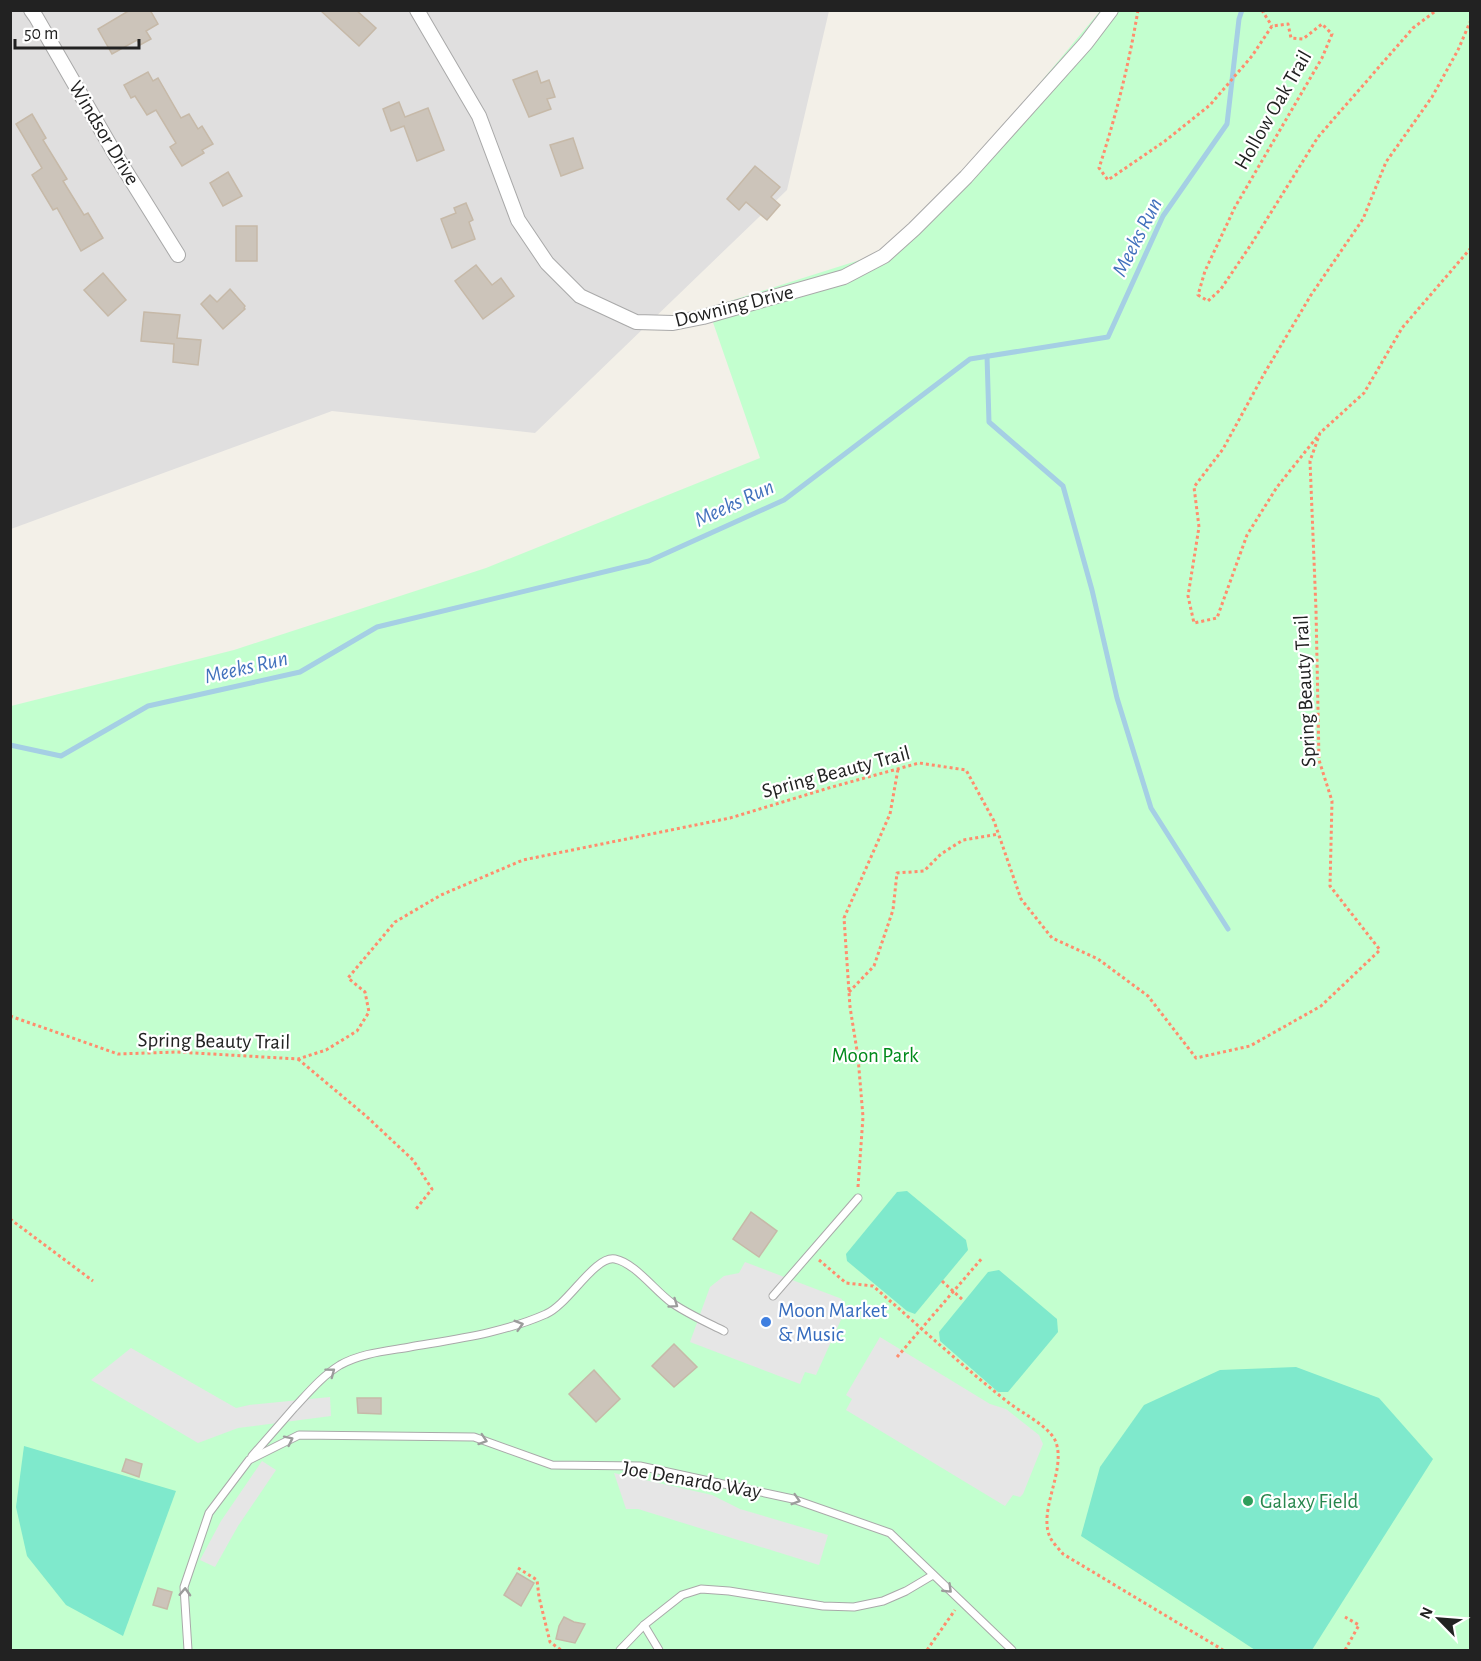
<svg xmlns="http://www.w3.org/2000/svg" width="1481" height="1661" font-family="'Alegreya Sans',sans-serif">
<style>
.residential{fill:#e0dfdf}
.park{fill:#c3ffcf}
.pitch{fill:#7fe9cc}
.parking{fill:#e6e6e6}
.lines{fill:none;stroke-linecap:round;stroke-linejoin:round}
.stream{stroke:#a5cfe4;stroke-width:5}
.building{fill:#ccc4ba;stroke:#c6b9a8;stroke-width:1.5}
.service-casing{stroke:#a9a9a9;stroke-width:9}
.minor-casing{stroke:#a9a9a9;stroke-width:16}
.path{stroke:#ff8d6d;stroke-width:3;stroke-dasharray:3 3;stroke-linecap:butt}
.service{stroke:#fff;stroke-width:7}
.minor{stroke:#fff;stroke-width:14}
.oneway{stroke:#9c9c9c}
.shop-dot{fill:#3f7fe0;stroke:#fff;stroke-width:2}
.leisure-dot{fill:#2e9e5b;stroke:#fff;stroke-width:2}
.labels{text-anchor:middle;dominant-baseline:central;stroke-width:4.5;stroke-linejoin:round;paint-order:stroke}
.street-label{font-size:21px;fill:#222;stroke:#fff}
.park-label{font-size:21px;fill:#018a1b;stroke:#fff}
.shop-label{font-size:21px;fill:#366cbe;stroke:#fff;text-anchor:start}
.leisure-label{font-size:21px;fill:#27864d;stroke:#fff;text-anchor:start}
.water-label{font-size:22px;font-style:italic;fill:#4372bd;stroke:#fff}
</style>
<rect width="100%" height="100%" fill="#f3f0e8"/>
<path class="residential" d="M 11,11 L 829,11 L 787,190 L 535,433 L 332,411 L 11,529 Z"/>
<path class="park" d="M 1100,11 L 1470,11 L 1470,1650 L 11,1650 L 11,706 L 234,650 L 486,568 L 760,458 L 708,308 L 904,246 Z"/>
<g class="pitch">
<path d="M 907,1191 L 966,1240 L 968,1250 L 915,1314 L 907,1311 L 847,1261 L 846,1254 L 897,1192 Z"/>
<path d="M 999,1270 L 1057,1319 L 1058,1332 L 1008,1392 L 998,1392 L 940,1341 L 939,1332 L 988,1272 Z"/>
<path d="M 1296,1367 L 1379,1398 L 1433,1459 L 1312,1650 L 1255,1650 L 1081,1536 L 1100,1467 L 1144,1405 L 1220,1370 Z"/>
<path d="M 24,1446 L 176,1491 L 123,1636 L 66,1605 L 27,1556 L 16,1507 Z"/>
</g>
<g class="parking">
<path d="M 745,1262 L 842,1299 L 838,1310 L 844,1313 L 816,1375 L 805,1372 L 800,1384 L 690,1342 L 710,1287 L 724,1276 L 739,1273 Z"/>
<path d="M 880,1337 L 990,1404 L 1006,1409 L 1039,1435 L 1043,1444 L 1023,1494 L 1020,1497 L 1013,1495 L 1005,1506 L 846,1410 L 852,1399 L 846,1395 Z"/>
<path d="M 131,1348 L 236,1408 L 249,1405 L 330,1397 L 331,1416 L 238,1428 L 198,1443 L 91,1380 Z"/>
<path d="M 262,1461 L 276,1470 L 238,1526 L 215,1567 L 200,1560 L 221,1521 Z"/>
<path d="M 614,1473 L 712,1495 L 740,1509 L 828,1535 L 819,1565 L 638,1509 L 626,1509 Z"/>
</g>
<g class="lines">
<g class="stream">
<path d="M 987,356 L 989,422 L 1063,486 L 1092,590 L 1117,698 L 1151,808 L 1228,929"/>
<path d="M 10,745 L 61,756 L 148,706 L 300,672 L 377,627 L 649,561 L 784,500 L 970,359 L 1108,337 L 1163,216 L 1227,124 L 1239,19 L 1242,10"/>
</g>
</g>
<g class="building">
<path d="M 130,10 L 150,10 L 158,24 L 146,31 L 151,39 L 140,45 L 137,40 L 112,54 L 98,29 Z"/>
<path d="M 320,10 L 356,10 L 376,28 L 359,46 Z"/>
<path d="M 537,71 L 541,83 L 549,80 L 555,97 L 547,99 L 551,109 L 529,117 L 513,80 Z"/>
<path d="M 148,72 L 153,81 L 158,78 L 181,118 L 189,114 L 198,129 L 202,126 L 213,144 L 202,150 L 204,153 L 182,166 L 170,147 L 176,143 L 156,110 L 147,115 L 135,96 L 131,98 L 124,85 Z"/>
<path d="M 399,102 L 405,117 L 428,108 L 444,150 L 417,161 L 404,126 L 391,131 L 383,109 Z"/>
<path d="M 32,114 L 46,138 L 43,140 L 67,179 L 63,181 L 84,215 L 88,213 L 103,238 L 81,251 L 57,208 L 53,210 L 32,175 L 42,168 L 16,124 Z"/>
<path d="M 573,138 L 583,168 L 561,176 L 550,145 Z"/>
<path d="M 755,166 L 780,187 L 771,197 L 780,205 L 767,220 L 746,202 L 739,210 L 727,199 Z"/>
<path d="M 228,172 L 242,196 L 223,206 L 210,183 Z"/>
<path d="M 466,203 L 473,220 L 469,222 L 475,239 L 452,248 L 441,219 L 456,213 L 454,208 Z"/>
<rect x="236" y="226" width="21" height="35"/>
<path d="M 476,265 L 492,285 L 501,278 L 514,296 L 483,319 L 455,281 Z"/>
<path d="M 103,273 L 126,300 L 108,316 L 84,290 Z"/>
<path d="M 230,289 L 245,306 L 244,308 L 245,309 L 223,329 L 201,304 L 210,295 L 217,302 Z"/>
<path d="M 144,312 L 180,315 L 177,338 L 201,340 L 198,365 L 173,362 L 174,344 L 141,341 Z"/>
<path d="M 751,1212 L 777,1231 L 759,1257 L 733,1239 Z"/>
<path d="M 674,1344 L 697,1367 L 674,1387 L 652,1366 Z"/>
<path d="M 594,1370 L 620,1399 L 596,1422 L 569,1394 Z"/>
<path d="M 357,1398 L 381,1398 L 381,1414 L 358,1413 Z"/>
<path d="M 126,1459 L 142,1464 L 139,1477 L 122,1471 Z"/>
<path d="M 517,1573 L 534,1583 L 521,1606 L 504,1595 Z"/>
<path d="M 158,1588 L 172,1592 L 167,1609 L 153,1605 Z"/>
<path d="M 564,1617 L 574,1622 L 585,1624 L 575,1643 L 556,1639 L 559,1626 Z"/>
</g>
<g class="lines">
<defs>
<g id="service">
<path d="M 773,1296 L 858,1198"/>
<path d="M 252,1456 C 266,1440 280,1424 294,1408 C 308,1393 322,1376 340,1365 C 361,1353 387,1351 410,1347 C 456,1339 503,1333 546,1314 C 568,1305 595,1255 615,1259 C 635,1263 655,1291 672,1303 C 688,1314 706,1322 724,1331"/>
<path d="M 644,1625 L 659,1650"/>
<path d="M 188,1650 L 184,1587 L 209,1513 L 249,1460 L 299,1435 L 474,1437 L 552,1465 L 640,1466 L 793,1499 L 890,1533 L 1012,1650"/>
<path d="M 620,1650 L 644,1625 L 682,1595 L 701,1589 L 729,1591 L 823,1606 L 854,1607 L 883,1601 L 906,1591 L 933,1575"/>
</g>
<g id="minor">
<path d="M 31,10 L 36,17 L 115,154 L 178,255"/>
<path d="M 417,10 L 479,116 L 518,220 L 547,263 L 580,296 L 636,322 L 673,323 L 703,317 L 844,277 L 884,256 L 914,229 L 966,177 L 1086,43 L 1111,10"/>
</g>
</defs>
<use href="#service" class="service-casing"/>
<use href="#minor" class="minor-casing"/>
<g class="path">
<path d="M 1138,10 C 1129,64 1116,116 1099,168 L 1108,180 L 1165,141 L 1210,105 L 1252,56 L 1272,26 L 1288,24 L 1291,38 L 1303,39 L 1322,24 L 1332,34 L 1322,58 L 1235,207 L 1205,271 L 1198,295 L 1208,301 L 1221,289 L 1252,243 L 1318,137 L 1413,28 L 1437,10"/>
<path d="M 1264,10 L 1263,12 L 1272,26"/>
<path d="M 1317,437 L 1277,487 L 1247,535 L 1217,618 L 1194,623 L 1188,596 L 1199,527 L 1194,487 L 1223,449 L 1264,374 L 1311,295 L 1363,219 L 1386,162 L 1432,97 L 1458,50 L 1470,22"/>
<path d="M 849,992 L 874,966 L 893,910 L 897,873 L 924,871 L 941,854 L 963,840 L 999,834"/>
<path d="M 10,1016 L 118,1054 L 177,1052 L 298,1059 L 326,1050 L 357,1031 L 369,1012 L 365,992 L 348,978 L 395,922 L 441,895 L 523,860 L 730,818 L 832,787 L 919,763 L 966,770 L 994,821 L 1021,899 L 1052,938 L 1098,959 L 1148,996 L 1196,1058 L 1250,1046 L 1321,1006 L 1380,950 L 1330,886 L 1332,801 L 1319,760 L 1316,610 L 1310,461 L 1320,433 L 1364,393 L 1402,328 L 1470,249"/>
<path d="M 298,1059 L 366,1116 L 413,1160 L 432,1189 L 416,1209"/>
<path d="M 858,1187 L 863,1117 L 858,1057 L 850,1007 L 844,918 L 890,814 L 898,769"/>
<path d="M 10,1219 L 93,1281"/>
<path d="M 819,1260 L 846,1283 L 873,1286 C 918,1325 962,1366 1009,1403 C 1022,1413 1047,1425 1055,1440 C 1068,1469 1036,1512 1051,1539 C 1054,1544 1059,1549 1063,1554 L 1223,1650"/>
<path d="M 942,1281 L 964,1301"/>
<path d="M 897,1357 L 983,1257"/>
<path d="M 518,1568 L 537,1580 L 539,1597 L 550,1642 L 561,1650"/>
<path d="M 927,1650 L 955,1610"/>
<path d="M 1345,1650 L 1359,1625 L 1345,1617"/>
</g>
<use href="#service" class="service"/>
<use href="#minor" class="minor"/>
</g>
<defs><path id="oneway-chevron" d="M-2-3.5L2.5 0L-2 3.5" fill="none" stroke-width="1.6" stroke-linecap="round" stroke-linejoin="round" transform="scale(1.5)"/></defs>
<g class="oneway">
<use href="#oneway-chevron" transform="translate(674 1304) rotate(35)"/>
<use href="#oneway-chevron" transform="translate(519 1325) rotate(-16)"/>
<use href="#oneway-chevron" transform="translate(331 1372) rotate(-37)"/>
<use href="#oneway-chevron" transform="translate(289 1440) rotate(-26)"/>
<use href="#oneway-chevron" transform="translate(483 1440) rotate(18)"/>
<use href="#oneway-chevron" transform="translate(796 1500) rotate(17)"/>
<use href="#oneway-chevron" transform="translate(948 1589) rotate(44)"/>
<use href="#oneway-chevron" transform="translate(185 1592) rotate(-88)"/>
</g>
<circle class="shop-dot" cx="766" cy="1322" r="6"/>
<circle class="leisure-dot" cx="1248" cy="1501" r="6"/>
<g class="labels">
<g class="street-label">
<text transform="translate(1273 110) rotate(-60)">Hollow Oak Trail</text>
<text transform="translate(104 133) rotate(59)">Windsor Drive</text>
<text transform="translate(734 306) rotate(-14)">Downing Drive</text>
<text transform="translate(1305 691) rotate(-93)">Spring Beauty Trail</text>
<text transform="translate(836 772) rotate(-15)">Spring Beauty Trail</text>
<text transform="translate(214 1041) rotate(1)">Spring Beauty Trail</text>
<text transform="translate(692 1480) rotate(10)">Joe Denardo Way</text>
</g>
<g class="park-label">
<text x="875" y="1055">Moon Park</text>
</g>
<g class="shop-label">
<text x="778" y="1310">Moon Market<tspan x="778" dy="24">&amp; Music</tspan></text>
</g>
<g class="leisure-label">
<text x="1260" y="1501">Galaxy Field</text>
</g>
<g class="water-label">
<text transform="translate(1137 237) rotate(-63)">Meeks Run</text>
<text transform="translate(734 503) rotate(-25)">Meeks Run</text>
<text transform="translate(246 667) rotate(-13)">Meeks Run</text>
</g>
</g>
<rect width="1481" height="1661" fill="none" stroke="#222222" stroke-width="24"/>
<g transform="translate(1439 1619) rotate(295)" stroke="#ffffff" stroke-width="4.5" paint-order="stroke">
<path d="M0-4.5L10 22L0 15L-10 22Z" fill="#222222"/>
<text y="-9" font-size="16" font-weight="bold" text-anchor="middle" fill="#222222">N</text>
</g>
<path d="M15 39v9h124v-9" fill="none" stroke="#222222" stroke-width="3"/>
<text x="24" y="39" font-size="18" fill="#222222" stroke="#ffffff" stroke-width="4.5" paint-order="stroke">50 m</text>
</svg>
